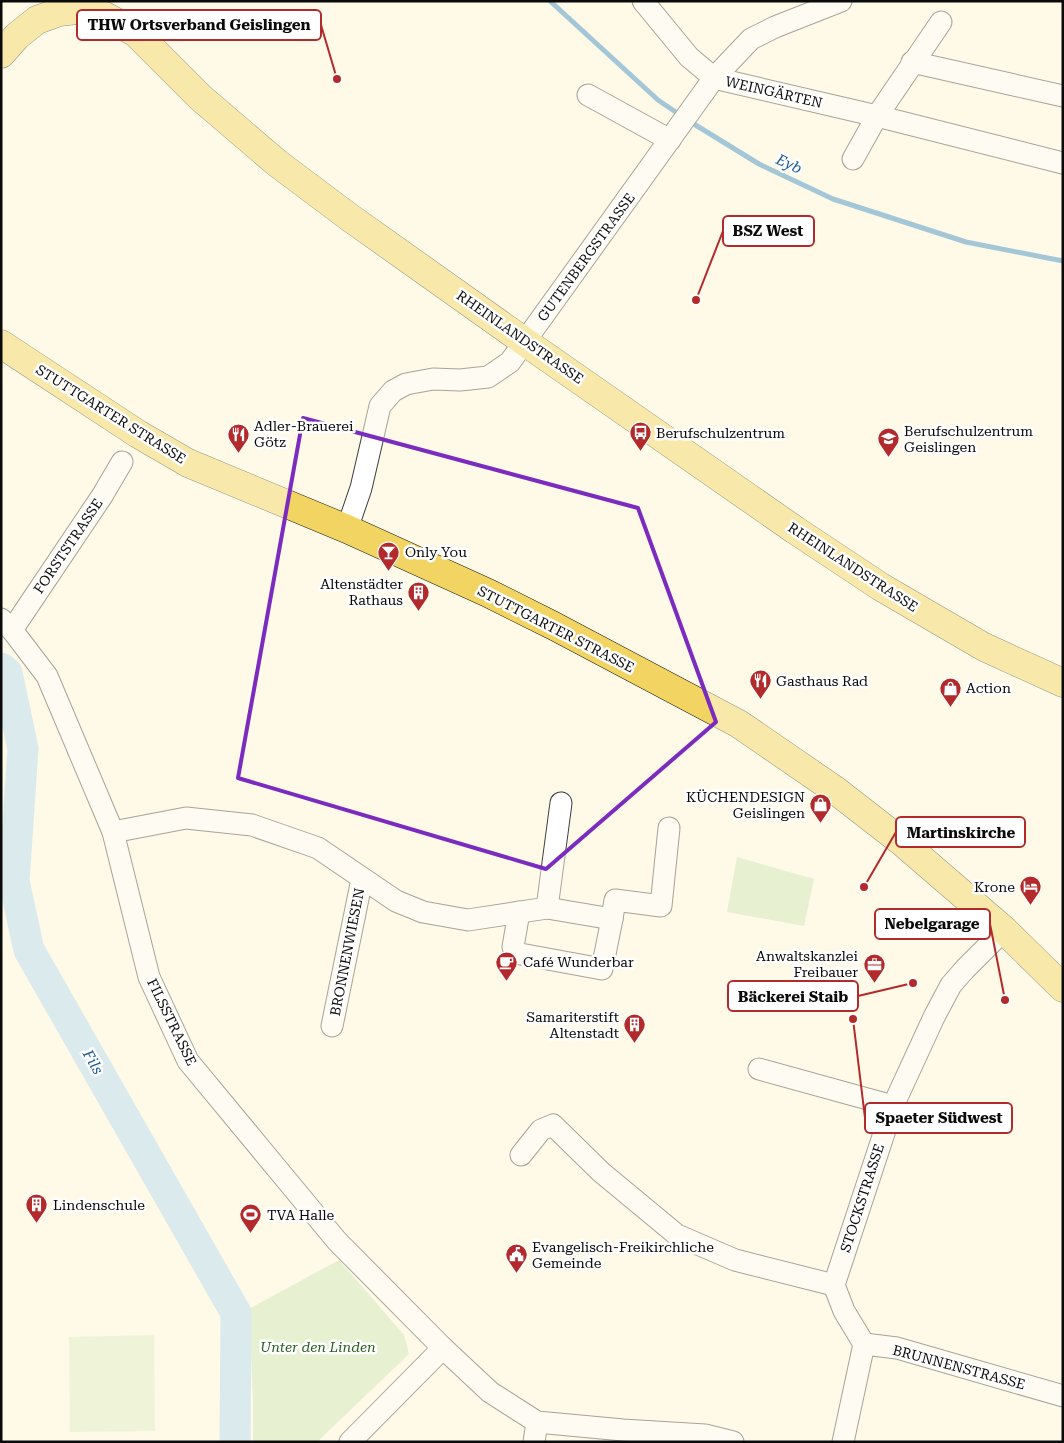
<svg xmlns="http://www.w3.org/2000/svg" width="1064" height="1443" font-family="'Roboto Serif',serif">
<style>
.green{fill:#cce5b4}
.pitch{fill:#deedc5}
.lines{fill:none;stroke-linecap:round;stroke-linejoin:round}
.stream{stroke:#3989c6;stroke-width:5}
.river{stroke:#afd7f3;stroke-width:31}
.minor-casing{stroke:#3d3d3d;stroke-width:23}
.major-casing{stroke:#1b1b1b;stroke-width:29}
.minor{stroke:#fff;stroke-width:21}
.major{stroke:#f2d463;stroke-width:28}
.marked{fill:none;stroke:#7b2cbf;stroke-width:4;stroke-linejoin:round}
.labels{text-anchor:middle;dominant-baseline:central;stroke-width:5;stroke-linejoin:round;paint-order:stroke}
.street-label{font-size:14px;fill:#0a0a0a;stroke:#fff}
.poi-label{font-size:14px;fill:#0a0a0a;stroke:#fff;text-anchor:start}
.park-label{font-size:14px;font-style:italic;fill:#295d1e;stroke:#fff}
.water-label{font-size:15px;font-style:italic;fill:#1b5a94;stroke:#fff}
.leader{fill:none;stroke:#b22a2b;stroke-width:2}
.callout-dot{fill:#b22a2b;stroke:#fff;stroke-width:2}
.callout{fill:#fff;stroke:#b22a2b;stroke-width:2}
.callout-label{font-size:15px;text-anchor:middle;font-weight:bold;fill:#0a0a0a}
</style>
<rect width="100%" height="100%" fill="#fefae7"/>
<g class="green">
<path d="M 737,857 L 814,879 L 804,926 L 727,912 Z"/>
<path d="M 339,1260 L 404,1335 L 409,1354 L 317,1442 L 253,1442 L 253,1401 L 249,1309 Z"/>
</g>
<path class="pitch" d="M 154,1335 L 155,1431 L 70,1432 L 69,1337 Z"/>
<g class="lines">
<g class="stream">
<path d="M 550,1 L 658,100 L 680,115"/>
<path d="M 689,121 L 759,164 L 833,199 L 966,242 L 1063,261"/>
</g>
<path class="river" d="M 1,668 L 7,673 L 23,749 L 14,881 L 29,950 L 236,1313 L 235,1442"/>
<defs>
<g id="minor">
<path d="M 643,1 L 689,57 L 714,78 L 877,116 L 1063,163"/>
<path d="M 912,62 L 1063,96"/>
<path d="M 588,95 L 670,140"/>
<path d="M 853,159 L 877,116 L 941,22"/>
<path d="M 347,529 L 361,488 L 380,406 L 393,391 L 406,384 L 433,379 L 460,380 L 488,377 L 510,362 L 714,78 L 751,39 L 775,27 L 841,1"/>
<path d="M 1,619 L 12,630 L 47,676 L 113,832 L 149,977 L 188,1061 L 337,1241 L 443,1348 L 490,1392 L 537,1422 L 623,1430 L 705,1435 L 733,1442"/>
<path d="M 12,630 L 102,496 L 122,462"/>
<path d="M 113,832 L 186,818 L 252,825 L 318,848 L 396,901 L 423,912 L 468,920 L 547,908 L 561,803"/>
<path d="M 547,908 L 612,919 L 615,900 L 661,906 L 669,828"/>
<path d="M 519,912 L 513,947 L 515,953 L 602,969 L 612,919"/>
<path d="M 332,1026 L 362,879"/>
<path d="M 759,1069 L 893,1106"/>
<path d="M 521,1155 L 541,1130 L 553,1125 L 601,1172 L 677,1235 L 735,1260 L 834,1285"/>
<path d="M 864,1344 L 844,1311 L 834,1285 L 893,1106 L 934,1017 L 951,985 L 965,969 L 1004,930"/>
<path d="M 350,1442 L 443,1348"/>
<path d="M 534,1442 L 537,1422"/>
<path d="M 843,1442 L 864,1344 L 897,1348 L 1063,1396"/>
</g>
<g id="major">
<path d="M 1,54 L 17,36 L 37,20 L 59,12 L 77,10 L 105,16 L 136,33 L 201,98 L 277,163 L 349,217 L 525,342 L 795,530 L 881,587 L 984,647 L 1063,683"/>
<path d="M 1,344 L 138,434 L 188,463 L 347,529 L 488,593 L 554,626 L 739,724 L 835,790 L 902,842 L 1004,930 L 1063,988"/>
</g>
</defs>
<use href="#minor" class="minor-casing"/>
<use href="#major" class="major-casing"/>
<use href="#minor" class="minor"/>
<use href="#major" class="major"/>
</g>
<path d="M0 0H1064V1443H0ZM 303,418 L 638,508 L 716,722 L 546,869 L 238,778 Z" fill="#fefae7" fill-opacity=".55" fill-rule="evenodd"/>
<path class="marked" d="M 303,418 L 638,508 L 716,722 L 546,869 L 238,778 Z"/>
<defs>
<symbol id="bus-pin" viewBox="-11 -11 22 30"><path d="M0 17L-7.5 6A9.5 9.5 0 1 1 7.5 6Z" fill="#b22a2b" stroke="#fff"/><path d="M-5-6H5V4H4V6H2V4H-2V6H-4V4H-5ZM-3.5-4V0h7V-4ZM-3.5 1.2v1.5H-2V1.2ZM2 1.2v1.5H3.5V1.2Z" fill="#fff"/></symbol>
<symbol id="restaurant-pin" viewBox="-11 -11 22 30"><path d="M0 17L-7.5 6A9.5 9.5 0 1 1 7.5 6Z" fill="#b22a2b" stroke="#fff"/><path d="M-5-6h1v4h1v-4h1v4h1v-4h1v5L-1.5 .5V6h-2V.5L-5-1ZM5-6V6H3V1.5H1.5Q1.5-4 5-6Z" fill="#fff"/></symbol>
<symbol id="school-pin" viewBox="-11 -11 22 30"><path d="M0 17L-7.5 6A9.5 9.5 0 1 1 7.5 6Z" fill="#b22a2b" stroke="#fff"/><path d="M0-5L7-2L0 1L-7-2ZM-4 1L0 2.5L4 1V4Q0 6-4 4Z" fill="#fff"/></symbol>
<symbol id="bar-pin" viewBox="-11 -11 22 30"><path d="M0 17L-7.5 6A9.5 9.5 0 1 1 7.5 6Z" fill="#b22a2b" stroke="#fff"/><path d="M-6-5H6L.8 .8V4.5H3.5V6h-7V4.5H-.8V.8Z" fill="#fff"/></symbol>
<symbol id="building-pin" viewBox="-11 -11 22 30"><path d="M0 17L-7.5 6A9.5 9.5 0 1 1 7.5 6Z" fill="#b22a2b" stroke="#fff"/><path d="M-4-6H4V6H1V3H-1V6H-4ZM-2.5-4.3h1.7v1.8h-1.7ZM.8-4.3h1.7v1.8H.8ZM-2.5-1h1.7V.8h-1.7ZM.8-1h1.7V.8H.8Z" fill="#fff"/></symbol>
<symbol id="shop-pin" viewBox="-11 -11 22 30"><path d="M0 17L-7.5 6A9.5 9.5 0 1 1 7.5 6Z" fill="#b22a2b" stroke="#fff"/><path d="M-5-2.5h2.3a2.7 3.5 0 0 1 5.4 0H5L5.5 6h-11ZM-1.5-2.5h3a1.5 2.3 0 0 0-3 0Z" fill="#fff"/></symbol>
<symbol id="hotel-pin" viewBox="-11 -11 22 30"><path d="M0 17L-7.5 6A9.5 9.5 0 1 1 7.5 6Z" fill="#b22a2b" stroke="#fff"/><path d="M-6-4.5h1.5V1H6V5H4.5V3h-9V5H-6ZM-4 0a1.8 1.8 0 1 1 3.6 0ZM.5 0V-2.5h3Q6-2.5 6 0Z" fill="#fff"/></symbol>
<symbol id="cafe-pin" viewBox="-11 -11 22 30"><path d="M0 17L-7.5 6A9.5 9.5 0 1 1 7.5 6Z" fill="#b22a2b" stroke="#fff"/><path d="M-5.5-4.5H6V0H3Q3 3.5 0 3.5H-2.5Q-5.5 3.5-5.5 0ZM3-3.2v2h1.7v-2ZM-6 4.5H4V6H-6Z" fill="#fff"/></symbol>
<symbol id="office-pin" viewBox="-11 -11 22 30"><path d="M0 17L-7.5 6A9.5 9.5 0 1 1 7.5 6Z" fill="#b22a2b" stroke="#fff"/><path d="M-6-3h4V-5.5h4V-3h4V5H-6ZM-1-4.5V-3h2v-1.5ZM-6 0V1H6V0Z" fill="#fff"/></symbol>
<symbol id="stadium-pin" viewBox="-11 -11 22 30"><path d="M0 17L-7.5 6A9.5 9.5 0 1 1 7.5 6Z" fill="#b22a2b" stroke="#fff"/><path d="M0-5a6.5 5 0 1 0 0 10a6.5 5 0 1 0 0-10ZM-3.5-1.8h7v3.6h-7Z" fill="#fff"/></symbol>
<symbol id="civic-pin" viewBox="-11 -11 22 30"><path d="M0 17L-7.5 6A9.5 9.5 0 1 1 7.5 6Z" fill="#b22a2b" stroke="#fff"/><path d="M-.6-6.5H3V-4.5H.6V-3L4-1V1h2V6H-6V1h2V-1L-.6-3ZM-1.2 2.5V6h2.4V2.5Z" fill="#fff"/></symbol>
</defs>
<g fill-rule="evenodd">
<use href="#bus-pin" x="628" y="420" width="25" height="34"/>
<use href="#restaurant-pin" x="226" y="422" width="25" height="34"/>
<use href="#school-pin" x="876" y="426" width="25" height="34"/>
<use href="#bar-pin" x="376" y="540" width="25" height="34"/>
<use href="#building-pin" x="406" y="580" width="25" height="34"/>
<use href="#restaurant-pin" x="748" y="668" width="25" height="34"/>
<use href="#shop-pin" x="938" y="676" width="25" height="34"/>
<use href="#shop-pin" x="808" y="792" width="25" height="34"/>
<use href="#hotel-pin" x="1018" y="874" width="25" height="34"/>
<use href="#cafe-pin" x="494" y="950" width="25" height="34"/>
<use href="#office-pin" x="862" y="952" width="25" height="34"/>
<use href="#building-pin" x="622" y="1012" width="25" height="34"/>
<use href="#building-pin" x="24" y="1192" width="25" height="34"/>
<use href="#stadium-pin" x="238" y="1202" width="25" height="34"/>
<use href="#civic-pin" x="504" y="1242" width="25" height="34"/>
</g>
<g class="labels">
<g class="street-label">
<text transform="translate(774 92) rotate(13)">WEINGÄRTEN</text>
<text transform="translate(586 257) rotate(-54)">GUTENBERGSTRASSE</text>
<text transform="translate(520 337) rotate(35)">RHEINLANDSTRASSE</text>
<text transform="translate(111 414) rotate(32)">STUTTGARTER STRASSE</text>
<text transform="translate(68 546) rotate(-56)">FORSTSTRASSE</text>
<text transform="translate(853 567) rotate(33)">RHEINLANDSTRASSE</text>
<text transform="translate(556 629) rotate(27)">STUTTGARTER STRASSE</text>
<text transform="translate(347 952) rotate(-79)">BRONNENWIESEN</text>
<text transform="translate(172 1022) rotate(64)">FILSSTRASSE</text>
<text transform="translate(862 1198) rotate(-72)">STOCKSTRASSE</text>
<text transform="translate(959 1367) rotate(15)">BRUNNENSTRASSE</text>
</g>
<g class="poi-label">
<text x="254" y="426">Adler-Brauerei<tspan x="254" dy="16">Götz</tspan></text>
<text x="904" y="431">Berufschulzentrum<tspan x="904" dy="16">Geislingen</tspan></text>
<text x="656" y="433">Berufschulzentrum</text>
<text x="405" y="552">Only You</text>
<text x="403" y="584" text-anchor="end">Altenstädter<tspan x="403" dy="16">Rathaus</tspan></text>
<text x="776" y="681">Gasthaus Rad</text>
<text x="966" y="688">Action</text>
<text x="805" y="797" text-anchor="end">KÜCHENDESIGN<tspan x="805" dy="16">Geislingen</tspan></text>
<text x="1015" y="887" text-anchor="end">Krone</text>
<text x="858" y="956" text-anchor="end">Anwaltskanzlei<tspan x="858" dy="16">Freibauer</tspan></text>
<text x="523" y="962">Café Wunderbar</text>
<text x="619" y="1017" text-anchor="end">Samariterstift<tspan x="619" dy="16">Altenstadt</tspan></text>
<text x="53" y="1205">Lindenschule</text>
<text x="267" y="1215">TVA Halle</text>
<text x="532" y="1247">Evangelisch-Freikirchliche<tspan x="532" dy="16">Gemeinde</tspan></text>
</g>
<g class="park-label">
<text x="318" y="1347">Unter den Linden</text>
</g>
<g class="water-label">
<text transform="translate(789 164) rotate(25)">Eyb</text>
<text transform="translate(93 1062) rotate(60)">Fils</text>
</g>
</g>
<path class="leader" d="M337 79L321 25M696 300L723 231M864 887L896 832M1005 1000L990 924M913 983L858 996M853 1019L865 1118"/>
<g class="callout-dot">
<circle cx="337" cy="79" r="5"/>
<circle cx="696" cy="300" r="5"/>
<circle cx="864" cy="887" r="5"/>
<circle cx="1005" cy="1000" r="5"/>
<circle cx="913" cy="983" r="5"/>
<circle cx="853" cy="1019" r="5"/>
</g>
<g class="callout">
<rect x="77" y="10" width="244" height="30" rx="5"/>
<rect x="723" y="216" width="91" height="30" rx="5"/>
<rect x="896" y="817" width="129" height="30" rx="5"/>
<rect x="875" y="909" width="115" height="30" rx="5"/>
<rect x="728" y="981" width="130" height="30" rx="5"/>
<rect x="865" y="1103" width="147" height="30" rx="5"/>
</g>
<g class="callout-label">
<text x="199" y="30">THW Ortsverband Geislingen</text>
<text x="768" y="236">BSZ West</text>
<text x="961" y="838">Martinskirche</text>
<text x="932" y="929">Nebelgarage</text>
<text x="793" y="1002">Bäckerei Staib</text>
<text x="939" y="1123">Spaeter Südwest</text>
</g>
<rect width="1064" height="1443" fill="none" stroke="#0a0a0a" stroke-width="5"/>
</svg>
